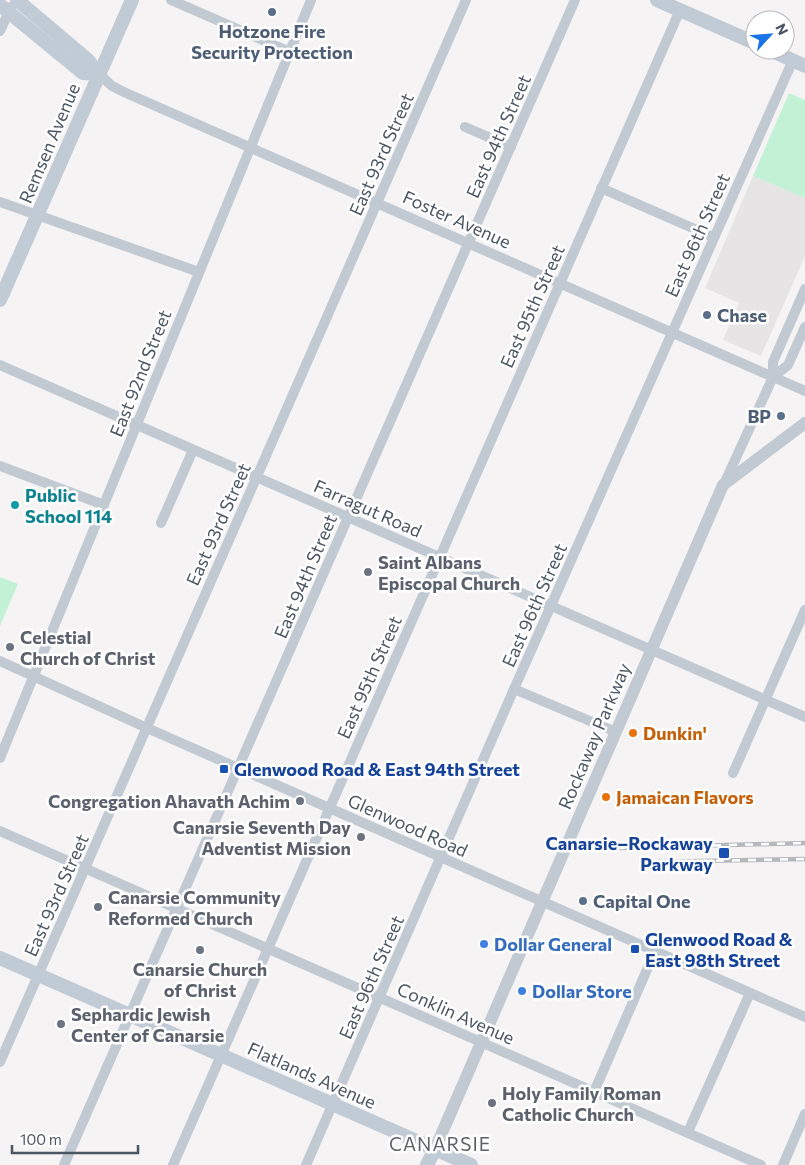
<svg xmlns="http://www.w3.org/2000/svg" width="805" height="1165" font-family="Commissioner,sans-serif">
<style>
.education{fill:#e6e4e5}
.green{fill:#c3f1d5}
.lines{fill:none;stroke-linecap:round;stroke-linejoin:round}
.minor{stroke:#c1cad2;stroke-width:10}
.tertiary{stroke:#c1cad2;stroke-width:12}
.secondary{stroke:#c1cbd6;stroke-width:14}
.rail-casing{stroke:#b5b8bd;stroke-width:4.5}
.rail{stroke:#fff;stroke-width:2.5;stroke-dasharray:8;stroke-linecap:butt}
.service-dot{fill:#5c6f8a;stroke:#fff;stroke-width:2}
.culture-dot{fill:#0f9aa8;stroke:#fff;stroke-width:2}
.worship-dot{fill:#6b7280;stroke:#fff;stroke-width:2}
.food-dot{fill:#e8710a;stroke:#fff;stroke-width:2}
.transit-dot{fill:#1a4fb4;stroke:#fff;stroke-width:2}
.shop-dot{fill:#3f7fe0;stroke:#fff;stroke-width:2}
.labels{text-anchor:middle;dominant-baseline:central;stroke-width:5;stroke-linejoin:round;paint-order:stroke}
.service-label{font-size:18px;font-weight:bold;fill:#4e5e75;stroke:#fff;text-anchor:start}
.street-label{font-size:18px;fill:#4a5661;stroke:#fff}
.culture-label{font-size:18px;font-weight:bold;fill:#0d838f;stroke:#fff;text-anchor:start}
.worship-label{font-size:18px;font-weight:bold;fill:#5b616d;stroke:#fff;text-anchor:start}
.food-label{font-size:18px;font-weight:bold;fill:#c56008;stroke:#fff;text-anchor:start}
.transit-label{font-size:18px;font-weight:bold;fill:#164399;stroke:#fff;text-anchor:start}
.shop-label{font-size:18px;font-weight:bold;fill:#366cbe;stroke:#fff;text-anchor:start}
.neighbourhood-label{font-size:19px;letter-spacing:1px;fill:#5f6368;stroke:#fff}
</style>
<rect width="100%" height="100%" fill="#f5f3f3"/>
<path class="education" d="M 753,176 L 805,198 L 805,256 L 761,356 L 723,340 L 739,303 L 705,288 Z"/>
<g class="green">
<path d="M 789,93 L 805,100 L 805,198 L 753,176 Z"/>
<path d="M 0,577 L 18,584 L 0,626 Z"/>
</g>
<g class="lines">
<g class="minor">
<path d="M 171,0 L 290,52"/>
<path d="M 0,31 L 11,7"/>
<path d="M 99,74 L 112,86 L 126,93 L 805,391"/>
<path d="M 465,127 L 511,147"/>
<path d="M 601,188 L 713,237"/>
<path d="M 0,202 L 199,272"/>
<path d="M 0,365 C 269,480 536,602 805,717"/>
<path d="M 773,377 L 788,365 L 805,327"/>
<path d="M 0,466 L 104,505"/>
<path d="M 724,484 L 773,377 L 773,362 L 805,289"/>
<path d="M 161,523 L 193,450"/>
<path d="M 0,661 L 147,728 L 805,1017"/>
<path d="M 514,689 L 616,732"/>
<path d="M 0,758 L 311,0"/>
<path d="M 733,773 L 805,610"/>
<path d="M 0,831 L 761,1165"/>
<path d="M 0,1062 L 466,0"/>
<path d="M 594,1092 L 655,951"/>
<path d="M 688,1132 L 750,993"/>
<path d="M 64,1165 L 575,0"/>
<path d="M 173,1165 L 680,10"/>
<path d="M 306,1165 L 514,689 L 793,60"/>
<path d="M 783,1165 L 805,1114"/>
</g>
<path class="tertiary" d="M 435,1149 L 723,485 L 805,423"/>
<g class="secondary">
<path d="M 17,0 L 88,60 L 99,74"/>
<path d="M 657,0 L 755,43"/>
<path d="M 0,5 L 83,73 L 99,74"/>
<path d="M 770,50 L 805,66"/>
<path d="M 0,300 L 132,0"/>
<path d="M 0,958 L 471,1165"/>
<path d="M 427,1165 L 435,1149"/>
</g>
<defs>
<g id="rail">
<path d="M 617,848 L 805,843"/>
<path d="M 652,862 L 805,859"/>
</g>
</defs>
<use href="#rail" class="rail-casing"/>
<use href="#rail" class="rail"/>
</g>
<g class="service-dot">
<circle cx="272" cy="12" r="5"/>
<circle cx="707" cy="315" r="5"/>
<circle cx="781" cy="416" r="5"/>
<circle cx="583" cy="901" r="5"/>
</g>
<circle class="culture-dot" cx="15" cy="505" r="5"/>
<g class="worship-dot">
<circle cx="368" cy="572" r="5"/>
<circle cx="10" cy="647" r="5"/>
<circle cx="300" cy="801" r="5"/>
<circle cx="361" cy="837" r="5"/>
<circle cx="98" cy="907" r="5"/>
<circle cx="200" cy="950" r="5"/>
<circle cx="61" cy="1024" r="5"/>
<circle cx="492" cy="1103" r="5"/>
</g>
<g class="food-dot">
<circle cx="633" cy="733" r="5"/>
<circle cx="606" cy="797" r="5"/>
</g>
<g class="transit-dot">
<rect x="219" y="764" width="10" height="10" rx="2.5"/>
<rect x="718" y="847" width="12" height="12" rx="2.5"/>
<rect x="630" y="944" width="10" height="10" rx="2.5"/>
</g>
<g class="shop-dot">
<circle cx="484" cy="944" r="5"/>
<circle cx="522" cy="991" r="5"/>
</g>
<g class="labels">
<g class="service-label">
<text x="272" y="31" text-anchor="middle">Hotzone Fire<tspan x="272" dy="21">Security Protection</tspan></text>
<text x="717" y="315">Chase</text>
<text x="771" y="416" text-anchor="end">BP</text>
<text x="593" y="901">Capital One</text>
</g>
<g class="street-label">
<text transform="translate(498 136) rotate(-66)">East 94th Street</text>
<text transform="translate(49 143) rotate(-67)">Remsen Avenue</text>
<text transform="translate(381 154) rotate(-66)">East 93rd Street</text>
<text transform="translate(457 219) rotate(24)">Foster Avenue</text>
<text transform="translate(697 235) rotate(-66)">East 96th Street</text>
<text transform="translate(532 306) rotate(-66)">East 95th Street</text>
<text transform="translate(140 373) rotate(-68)">East 92nd Street</text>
<text transform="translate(368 508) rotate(24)">Farragut Road</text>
<text transform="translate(218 524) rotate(-66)">East 93rd Street</text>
<text transform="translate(305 576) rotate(-67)">East 94th Street</text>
<text transform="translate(534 605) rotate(-66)">East 96th Street</text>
<text transform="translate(369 677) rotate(-66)">East 95th Street</text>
<text transform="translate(594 736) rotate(-67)">Rockaway Parkway</text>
<text transform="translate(408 825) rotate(24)">Glenwood Road</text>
<text transform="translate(56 895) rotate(-66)">East 93rd Street</text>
<text transform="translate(371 977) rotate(-66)">East 96th Street</text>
<text transform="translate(456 1013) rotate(24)">Conklin Avenue</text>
<text transform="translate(312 1075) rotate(24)">Flatlands Avenue</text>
</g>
<g class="culture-label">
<text x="25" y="495">Public<tspan x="25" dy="21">School 114</tspan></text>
</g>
<g class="worship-label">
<text x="378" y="562">Saint Albans<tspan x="378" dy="21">Episcopal Church</tspan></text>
<text x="20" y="637">Celestial<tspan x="20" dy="21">Church of Christ</tspan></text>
<text x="290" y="801" text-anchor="end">Congregation Ahavath Achim</text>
<text x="351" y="827" text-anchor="end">Canarsie Seventh Day<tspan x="351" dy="21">Adventist Mission</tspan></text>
<text x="108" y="897">Canarsie Community<tspan x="108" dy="21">Reformed Church</tspan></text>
<text x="200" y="969" text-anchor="middle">Canarsie Church<tspan x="200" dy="21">of Christ</tspan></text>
<text x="71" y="1014">Sephardic Jewish<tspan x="71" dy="21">Center of Canarsie</tspan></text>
<text x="502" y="1093">Holy Family Roman<tspan x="502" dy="21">Catholic Church</tspan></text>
</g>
<g class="food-label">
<text x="643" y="733">Dunkin'</text>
<text x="616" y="797">Jamaican Flavors</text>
</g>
<g class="transit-label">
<text x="234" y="769">Glenwood Road &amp; East 94th Street</text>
<text x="713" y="843" text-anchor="end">Canarsie–Rockaway<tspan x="713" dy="21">Parkway</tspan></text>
<text x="645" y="939">Glenwood Road &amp;<tspan x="645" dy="21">East 98th Street</tspan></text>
</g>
<g class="shop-label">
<text x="494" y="944">Dollar General</text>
<text x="532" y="991">Dollar Store</text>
</g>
<g class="neighbourhood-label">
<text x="440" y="1143">CANARSIE</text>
</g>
</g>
<g transform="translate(770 35) rotate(64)"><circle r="24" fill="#ffffff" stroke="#b7bbc0"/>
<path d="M0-4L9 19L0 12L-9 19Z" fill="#1a73e8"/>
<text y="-8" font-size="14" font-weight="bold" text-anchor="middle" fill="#4a5661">N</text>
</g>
<path d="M12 1145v8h126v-8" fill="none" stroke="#4a5661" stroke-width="2.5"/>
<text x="20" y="1145" font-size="15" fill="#4a5661" stroke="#ffffff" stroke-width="4" paint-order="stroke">100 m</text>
</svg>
